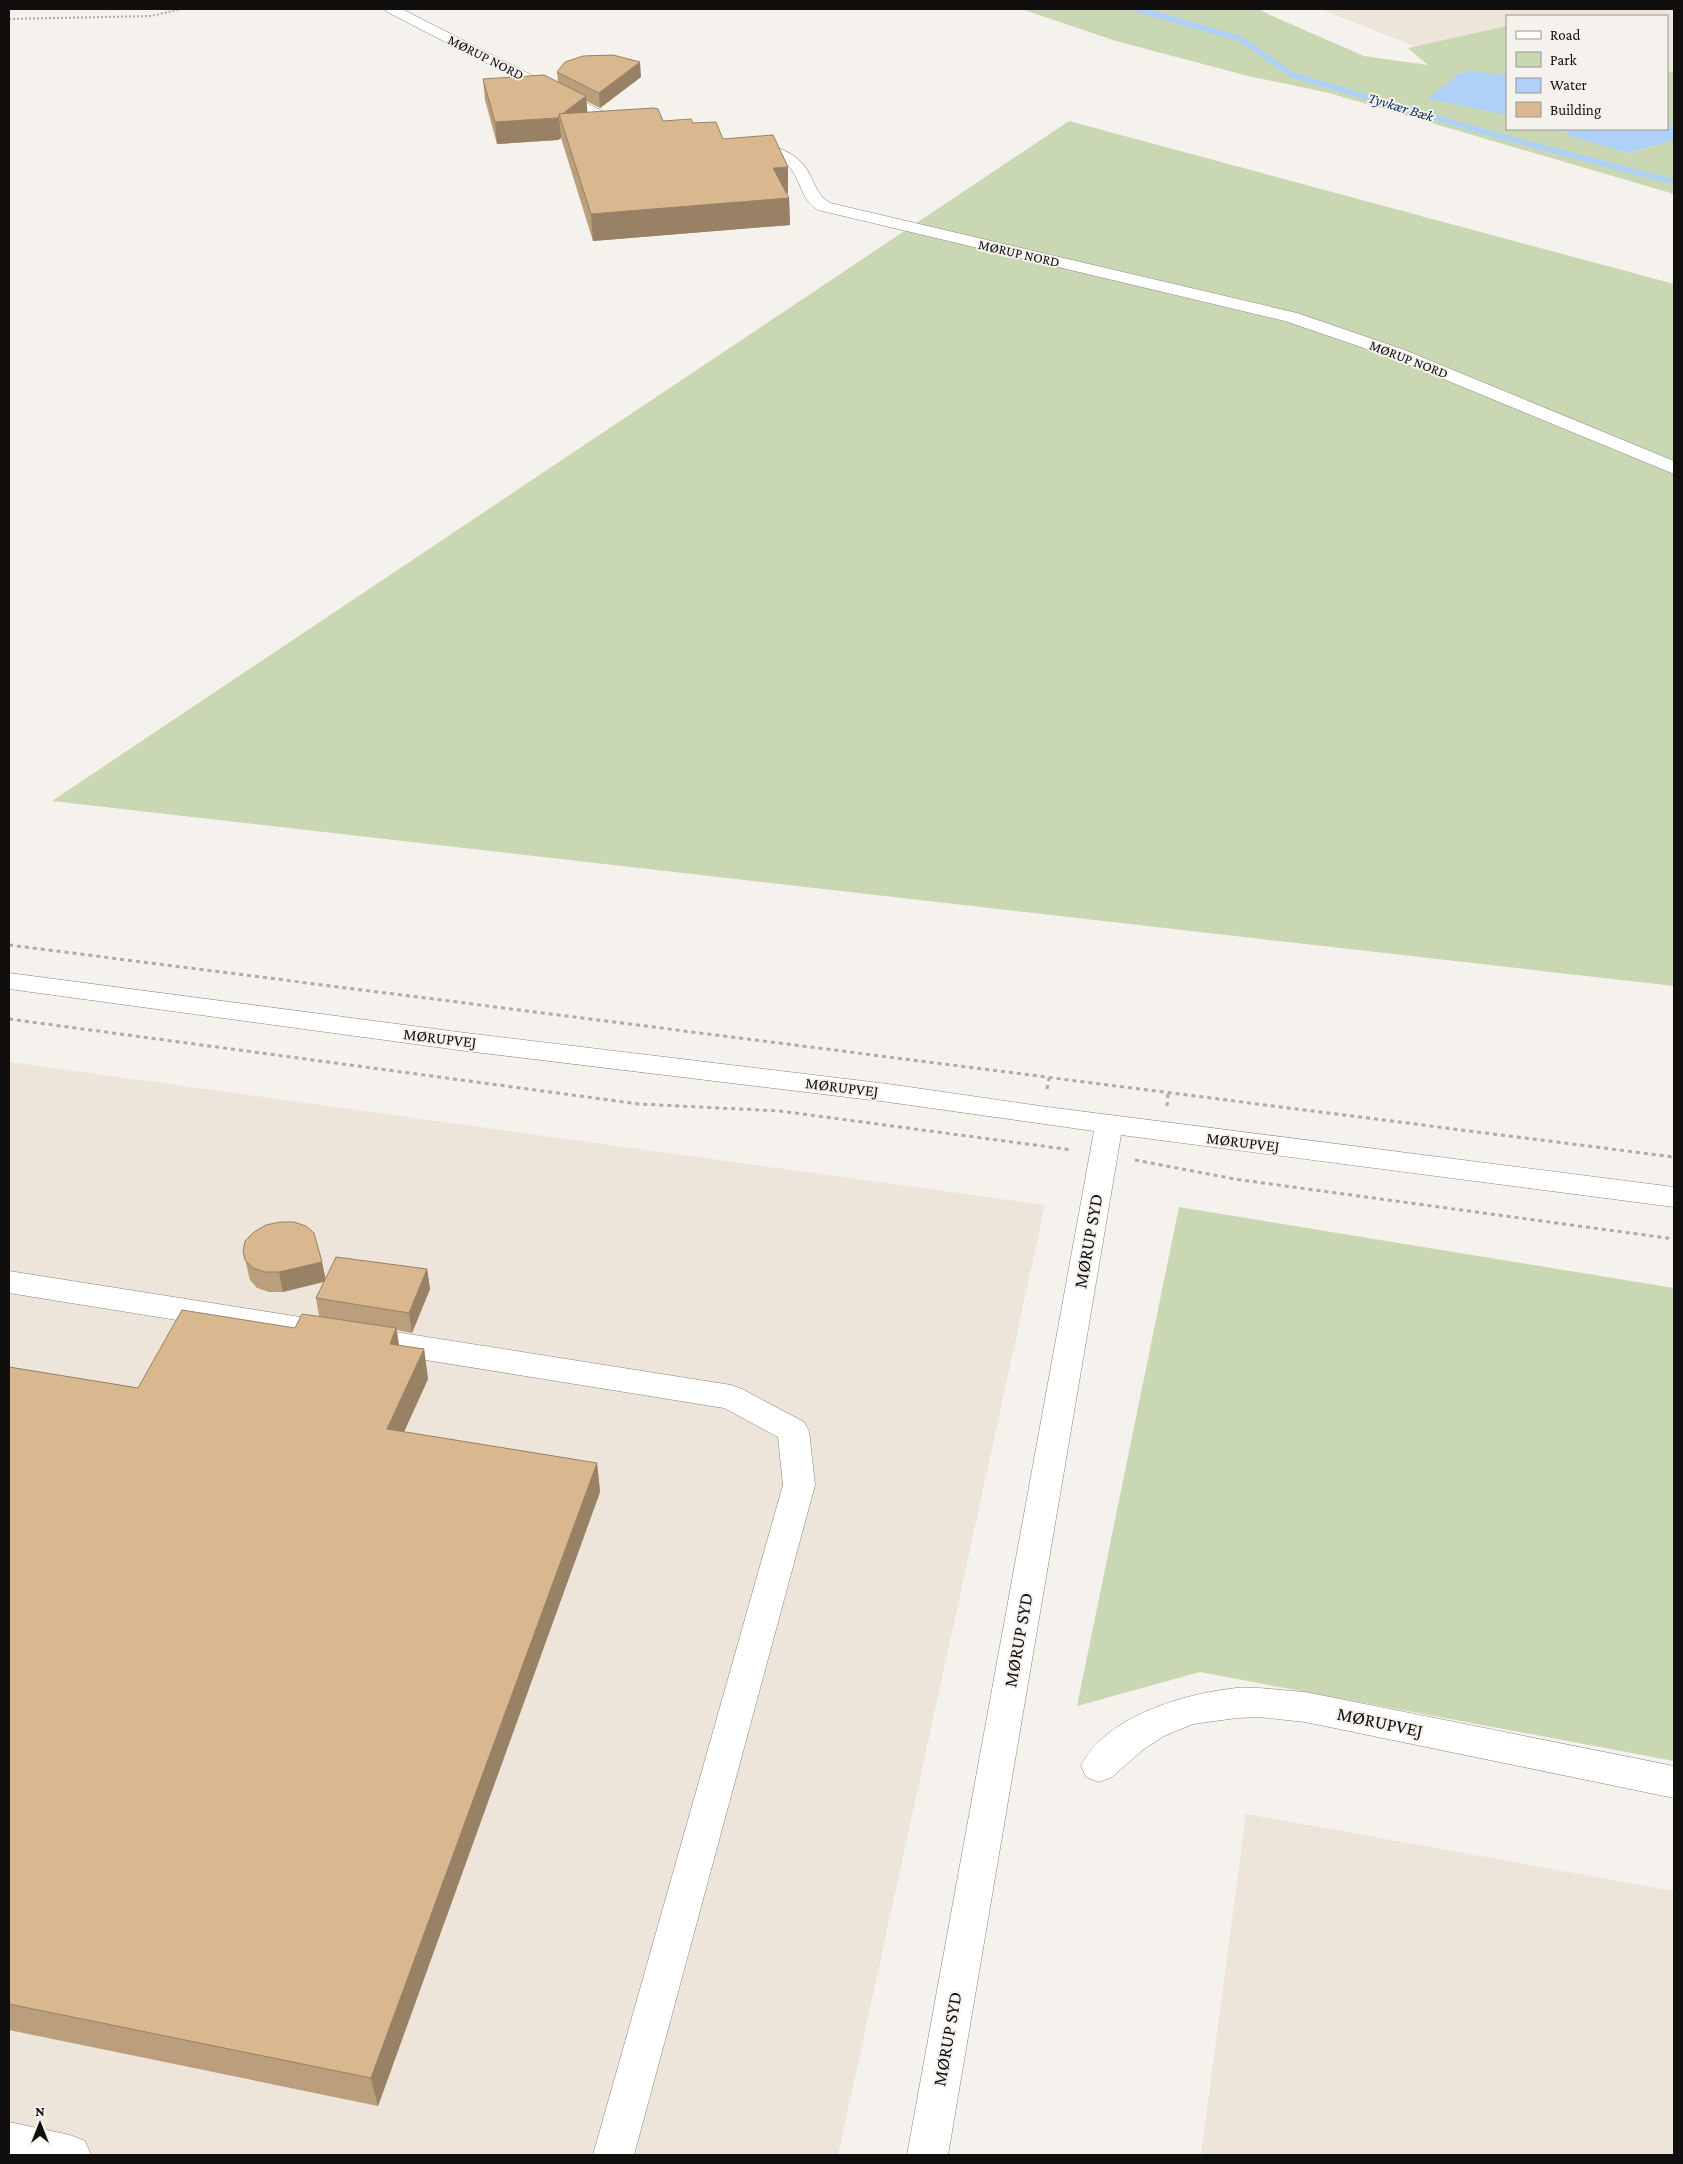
<svg xmlns="http://www.w3.org/2000/svg" width="1683" height="2164" font-family="'Crimson Pro',serif">
<style>
.built{fill:#ede4da}
.green{fill:#c9d8b3}
.water{fill:#afd0f7}
.lines{fill:none;stroke-linecap:round;stroke-linejoin:round}
.stream{stroke:#afd0f7;stroke-width:5.5}
.minor-casing{stroke:#878481;stroke-width:1}
.path-far1{stroke:#aeaba8;stroke-width:2;stroke-dasharray:2 2;stroke-linecap:butt}
.path{stroke:#aeaba8;stroke-width:3;stroke-dasharray:4 4;stroke-linecap:butt}
.minor{fill:#fff;fill-rule:evenodd}
.wall{fill:#bb9e7c}
.shaded-wall{fill:#988165}
.building{fill:#d9b890;stroke:#988165}
.labels{text-anchor:middle;dominant-baseline:central;stroke-width:4;stroke-linejoin:round;paint-order:stroke}
.far-street-label{font-size:14px;fill:#100f0e;stroke:#f5f1ed}
.far-water-label{font-size:15px;font-style:italic;fill:#002d5b;stroke:#f5f1ed}
.street-label{font-size:16px;fill:#100f0e;stroke:#f5f1ed}
.near-street-label{font-size:19px;fill:#100f0e;stroke:#f5f1ed}
</style>
<rect width="100%" height="100%" fill="#f5f1ed"/>
<g class="built">
<path d="M 1320,9 L 1674,9 L 1674,126 L 1667,124 L 1667,16 L 1507,16 L 1507,75 L 1417,47 Z"/>
<path d="M 9,1062 L 1045,1205 L 838,2155 L 9,2155 Z"/>
<path d="M 1246,1814 L 1674,1891 L 1674,2155 L 1201,2155 Z"/>
</g>
<g class="green">
<path d="M 1021,9 L 1259,9 L 1270,15 L 1364,56 L 1428,65 L 1408,48 L 1507,26 L 1507,129 L 1567,129 L 1566,134 L 1629,153 L 1674,140 L 1674,194 L 1329,93 L 1248,76 L 1116,41 Z"/>
<path d="M 1667,71 L 1674,73 L 1674,128 L 1667,123 Z"/>
<path d="M 1069,121 L 1674,284 L 1674,986 L 52,801 Z"/>
<path d="M 1179,1207 L 1674,1288 L 1674,1761 L 1200,1672 L 1077,1706 Z"/>
</g>
<g class="water">
<path d="M 1470,71 L 1507,75 L 1507,115 L 1427,98 L 1453,80 L 1455,75 Z"/>
<path d="M 1667,123 L 1674,128 L 1674,140 L 1629,153 L 1566,135 L 1567,129 L 1667,129 Z"/>
</g>
<g class="lines">
<path class="stream" d="M 1137,9 L 1241,39 L 1292,75 L 1495,135 L 1674,182"/>
<defs>
<g id="minor">
<path d="M 385,9 L 402,9 L 608,114 L 634,119 L 637,122 L 634,125 L 629,127 L 599,121 L 387,12 Z"/>
<path d="M 747,140 C 772,145 798,150 810,175 C 816,187 818,195 830,203 L 1297,313 L 1402,349 L 1674,461 L 1674,474 L 1390,357 L 1285,321 L 818,210 C 800,198 803,185 791,169 C 779,154 758,152 741,148 L 739,145 L 741,142 Z"/>
<path d="M 9,973 L 466,1033 L 888,1084 L 1040,1106 L 1674,1187 L 1674,1207 L 1121,1135 L 948,2155 L 907,2155 L 1094,1131 L 888,1102 L 466,1051 L 9,989 Z"/>
<path d="M 9,1271 L 731,1385 L 742,1389 L 804,1422 L 809,1431 L 815,1485 L 634,2155 L 593,2155 L 783,1485 L 778,1437 L 724,1408 L 9,1293 Z"/>
<path d="M 1237,1688 L 1259,1688 L 1305,1692 L 1674,1766 L 1674,1798 L 1305,1722 L 1259,1717 L 1237,1718 L 1193,1724 L 1164,1736 L 1144,1749 L 1112,1777 L 1099,1782 L 1086,1777 L 1081,1766 C 1105,1716 1186,1693 1237,1688 Z"/>
<path d="M 9,2122 L 70,2135 L 85,2141 L 91,2155 L 9,2155 Z"/>
</g>
</defs>
<use href="#minor" class="minor-casing"/>
<path class="path-far1" d="M 9,19 L 151,16 L 182,9"/>
<g class="path">
<path d="M 9,945 L 1674,1157"/>
<path d="M 9,1019 L 639,1104 L 780,1111 L 1072,1150"/>
<path d="M 1047,1089 L 1049,1078"/>
<path d="M 1167,1106 L 1168,1094"/>
<path d="M 1135,1160 L 1234,1179 L 1674,1239"/>
</g>
<use href="#minor" class="minor"/>
</g>
<g class="wall">
<path d="M 557,72 L 641,77 L 600,108 L 586,101 L 587,112 L 663,121 L 693,123 L 723,139 L 788,193 L 786,193 L 789,198 L 790,225 L 593,241 L 561,138 L 558,140 L 497,144 L 485,100 L 483,79 L 558,81 Z"/>
<path d="M 243,1251 L 322,1262 L 325,1278 L 427,1269 L 430,1289 L 412,1333 L 397,1330 L 399,1345 L 424,1349 L 428,1379 L 404,1432 L 597,1463 L 600,1492 L 378,2106 L 9,2030 L 9,1367 L 138,1388 L 295,1328 L 319,1316 L 316,1298 L 324,1282 L 283,1292 L 269,1292 L 257,1288 L 250,1280 Z"/>
</g>
<g class="shaded-wall">
<path d="M 640,62 L 641,77 L 600,108 L 599,93 Z"/>
<path d="M 586,96 L 588,117 L 560,116 Z"/>
<path d="M 559,116 L 561,138 L 558,140 L 497,144 L 495,122 Z"/>
<path d="M 788,167 L 788,193 L 774,194 L 773,168 Z"/>
<path d="M 789,198 L 790,225 L 593,241 L 591,214 Z"/>
<path d="M 322,1262 L 326,1281 L 283,1292 L 279,1272 Z"/>
<path d="M 427,1269 L 430,1289 L 412,1333 L 409,1313 Z"/>
<path d="M 396,1328 L 401,1358 L 390,1344 Z"/>
<path d="M 424,1349 L 428,1379 L 392,1458 L 387,1429 Z"/>
<path d="M 597,1463 L 600,1492 L 378,2106 L 371,2078 Z"/>
</g>
<g class="building">
<path d="M 613,55 L 640,62 L 599,93 L 557,72 L 565,62 L 583,56 Z"/>
<path d="M 544,75 L 586,96 L 562,114 L 559,114 L 560,116 L 557,118 L 495,122 L 483,79 Z"/>
<path d="M 653,108 L 658,109 L 663,121 L 691,119 L 693,123 L 716,122 L 723,139 L 773,135 L 788,167 L 773,168 L 789,198 L 591,214 L 559,114 Z"/>
<path d="M 280,1222 L 294,1222 L 306,1226 L 314,1233 L 322,1262 L 279,1272 L 265,1272 L 253,1268 L 245,1260 L 243,1251 L 245,1241 L 254,1232 L 266,1225 Z"/>
<path d="M 336,1257 L 427,1269 L 409,1313 L 316,1298 Z"/>
<path d="M 182,1310 L 295,1328 L 302,1314 L 396,1328 L 390,1344 L 424,1349 L 387,1429 L 597,1463 L 371,2078 L 9,2004 L 9,1367 L 138,1388 Z"/>
</g>
<g class="labels">
<g class="far-street-label">
<text transform="translate(486 57) rotate(27)">MØRUP NORD</text>
<text transform="translate(1019 253) rotate(13)">MØRUP NORD</text>
<text transform="translate(1409 359) rotate(21)">MØRUP NORD</text>
</g>
<g class="far-water-label">
<text transform="translate(1401 107) rotate(17)">Tyvkær Bæk</text>
</g>
<g class="street-label">
<text transform="translate(440 1038) rotate(7)">MØRUPVEJ</text>
<text transform="translate(842 1087) rotate(7)">MØRUPVEJ</text>
<text transform="translate(1243 1142) rotate(7)">MØRUPVEJ</text>
</g>
<g class="near-street-label">
<text transform="translate(1088 1241) rotate(-80)">MØRUP SYD</text>
<text transform="translate(1018 1640) rotate(-80)">MØRUP SYD</text>
<text transform="translate(1380 1722) rotate(12)">MØRUPVEJ</text>
<text transform="translate(947 2039) rotate(-80)">MØRUP SYD</text>
</g>
</g>
<rect width="1683" height="2164" fill="none" stroke="#100f0e" stroke-width="20"/>
<rect x="1506" y="15" width="162" height="115" fill="#f5f1ed" stroke="#999794"/>
<rect x="1516" y="31" width="25" height="8" fill="#ffffff" stroke="#999794"/>
<text x="1550" y="40" font-size="15" fill="#100f0e">Road</text>
<rect x="1516" y="52" width="25" height="15" fill="#c9d8b3" stroke="#999794"/>
<text x="1550" y="65" font-size="15" fill="#100f0e">Park</text>
<rect x="1516" y="78" width="25" height="15" fill="#afd0f7" stroke="#999794"/>
<text x="1550" y="90" font-size="15" fill="#100f0e">Water</text>
<rect x="1516" y="102" width="25" height="15" fill="#d9b890" stroke="#999794"/>
<text x="1550" y="115" font-size="15" fill="#100f0e">Building</text>
<g transform="translate(40 2124)" stroke="#f5f1ed" stroke-width="4" paint-order="stroke">
<path d="M0-4L9 19L0 12L-9 19Z" fill="#100f0e"/>
<text y="-8" font-size="14" font-weight="bold" text-anchor="middle" fill="#100f0e">N</text>
</g>
</svg>
